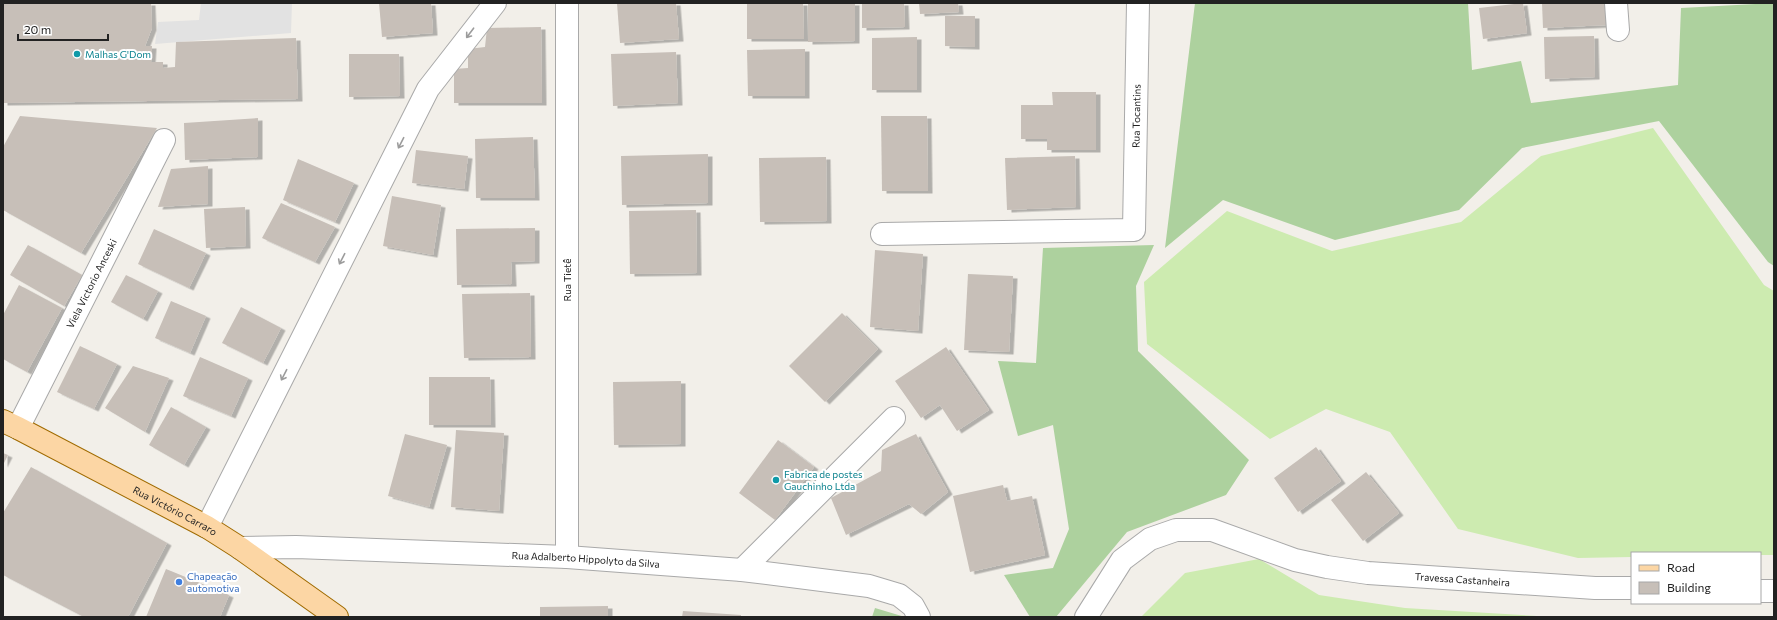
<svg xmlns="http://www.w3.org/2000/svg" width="1777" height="620" font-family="Commissioner,sans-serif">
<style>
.grass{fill:#cdebb0}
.forest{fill:#add19e}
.parking{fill:#e2e2e2}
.building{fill:#c7bfb8;filter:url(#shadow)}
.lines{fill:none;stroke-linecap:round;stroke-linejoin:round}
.minor-casing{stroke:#a9a9a9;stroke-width:24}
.major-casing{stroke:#a06b00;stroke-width:24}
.minor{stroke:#fff;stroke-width:22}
.major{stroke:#fcd6a4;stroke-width:22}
.oneway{stroke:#9c9c9c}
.culture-dot{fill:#0f9aa8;stroke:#fff;stroke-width:1.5}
.shop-dot{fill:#3f7fe0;stroke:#fff;stroke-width:1.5}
.labels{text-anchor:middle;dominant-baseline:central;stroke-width:4;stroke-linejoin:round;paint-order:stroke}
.culture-label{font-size:10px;fill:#0d838f;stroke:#fff;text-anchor:start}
.street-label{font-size:10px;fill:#222;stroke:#fff}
.shop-label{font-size:10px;fill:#366cbe;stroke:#fff;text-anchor:start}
</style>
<defs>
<filter id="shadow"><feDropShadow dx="4.5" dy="2.5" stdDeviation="0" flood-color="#0004"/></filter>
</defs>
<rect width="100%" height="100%" fill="#f2efe9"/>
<g class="grass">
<path d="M 1653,128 L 1764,285 L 1774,291 L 1774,555 L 1760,555 L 1760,553 L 1632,553 L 1632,557 L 1578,558 L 1458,529 L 1390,432 L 1326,409 L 1270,439 L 1147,344 L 1144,282 L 1227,211 L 1332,251 L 1461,222 L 1541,156 Z"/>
<path d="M 1259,559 L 1319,595 L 1405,608 L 1554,617 L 1141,617 L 1185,573 Z"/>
</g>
<g class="forest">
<path d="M 1195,3 L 1468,3 L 1472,70 L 1521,61 L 1531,103 L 1678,85 L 1681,8 L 1774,3 L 1774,266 L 1768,262 L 1659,121 L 1522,148 L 1459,210 L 1335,240 L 1223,200 L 1165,248 Z"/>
<path d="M 1154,245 L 1136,286 L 1138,351 L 1249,460 L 1226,495 L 1127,532 L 1056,617 L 1030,617 L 1004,575 L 1053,568 L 1069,529 L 1053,425 L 1018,436 L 998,361 L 1036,363 L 1043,248 Z"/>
<path d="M 875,608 L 905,617 L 872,617 Z"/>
</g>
<path class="parking" d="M 201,3 L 292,3 L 291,33 L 155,44 L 158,22 L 199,20 Z"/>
<g class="building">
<path d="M 3,3 L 151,3 L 152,28 L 145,46 L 152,46 L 151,62 L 163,62 L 163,68 L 175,67 L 176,42 L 296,38 L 298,99 L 3,103 Z"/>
<path d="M 379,3 L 431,3 L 433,33 L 382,37 Z"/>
<path d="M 617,3 L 676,3 L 679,39 L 620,43 Z"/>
<path d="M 747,3 L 803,3 L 804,39 L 747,39 Z"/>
<path d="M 808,3 L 855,3 L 855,41 L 808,42 Z"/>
<path d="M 862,3 L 904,3 L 905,27 L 862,28 Z"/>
<path d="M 919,3 L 958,3 L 959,12 L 920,14 Z"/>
<path d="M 1523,3 L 1527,33 L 1483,39 L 1479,8 Z"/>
<path d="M 1542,3 L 1606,3 L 1607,25 L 1543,28 Z"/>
<path d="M 945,16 L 975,16 L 975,47 L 945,46 Z"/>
<path d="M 541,27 L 542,103 L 454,103 L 454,69 L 468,68 L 468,49 L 485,47 L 487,28 Z"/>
<path d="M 1594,36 L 1595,77 L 1545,79 L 1544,37 Z"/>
<path d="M 917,37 L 917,90 L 872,90 L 872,38 Z"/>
<path d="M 805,49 L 805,96 L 748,96 L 747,50 Z"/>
<path d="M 676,52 L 678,103 L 613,106 L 611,54 Z"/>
<path d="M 349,54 L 399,54 L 400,96 L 349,97 Z"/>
<path d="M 1052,92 L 1096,92 L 1096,150 L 1047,150 L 1047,139 L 1021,139 L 1021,105 L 1053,105 Z"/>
<path d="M 20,116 L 157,128 L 81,253 L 3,210 L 3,147 Z"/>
<path d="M 881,116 L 927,116 L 928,191 L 882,191 Z"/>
<path d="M 258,118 L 258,157 L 185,160 L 184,123 Z"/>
<path d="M 533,137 L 535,198 L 476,198 L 475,139 Z"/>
<path d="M 416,150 L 468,156 L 464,189 L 412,183 Z"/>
<path d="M 708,154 L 708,203 L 622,205 L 621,156 Z"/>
<path d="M 1075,156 L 1076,207 L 1007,210 L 1005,158 Z"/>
<path d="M 826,157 L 827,221 L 760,222 L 759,158 Z"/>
<path d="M 298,159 L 354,183 L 335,222 L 283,200 Z"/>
<path d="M 208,166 L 208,204 L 158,207 L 171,169 Z"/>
<path d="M 392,196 L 441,205 L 433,255 L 383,246 Z"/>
<path d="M 281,203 L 335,227 L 315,262 L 262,238 Z"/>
<path d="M 245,207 L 246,246 L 206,248 L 204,209 Z"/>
<path d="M 696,210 L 697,273 L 630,274 L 629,211 Z"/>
<path d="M 535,228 L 535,261 L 511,262 L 512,284 L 457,285 L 456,229 Z"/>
<path d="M 154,229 L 206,253 L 189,288 L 138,264 Z"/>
<path d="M 28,245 L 82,275 L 64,306 L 10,275 Z"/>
<path d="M 875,250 L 923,254 L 918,331 L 870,327 Z"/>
<path d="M 968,274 L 1013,276 L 1009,352 L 964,350 Z"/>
<path d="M 126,275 L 158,291 L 143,319 L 111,302 Z"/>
<path d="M 19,285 L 62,308 L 27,372 L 3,359 L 3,315 Z"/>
<path d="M 530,293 L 531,357 L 464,358 L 462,294 Z"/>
<path d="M 171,301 L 206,316 L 190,353 L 155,338 Z"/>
<path d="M 241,307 L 281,328 L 263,363 L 222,343 Z"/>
<path d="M 842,313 L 878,349 L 825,402 L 789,366 Z"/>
<path d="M 80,346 L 117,364 L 94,409 L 57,392 Z"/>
<path d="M 946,347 L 989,410 L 957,431 L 940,405 L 921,418 L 895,381 Z"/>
<path d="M 200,357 L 248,378 L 231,416 L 183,396 Z"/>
<path d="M 133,366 L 169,378 L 145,432 L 105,408 Z"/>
<path d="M 429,377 L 490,377 L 491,425 L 429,425 Z"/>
<path d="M 681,381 L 681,444 L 614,445 L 613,382 Z"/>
<path d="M 171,407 L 206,427 L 184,465 L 149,445 Z"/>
<path d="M 456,430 L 504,433 L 499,511 L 451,507 Z"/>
<path d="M 405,434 L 447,445 L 429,507 L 388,496 Z"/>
<path d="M 916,434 L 948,492 L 921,514 L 909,504 L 846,535 L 831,498 L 881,471 L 882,450 Z"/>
<path d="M 778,440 L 814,467 L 775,520 L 739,493 Z"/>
<path d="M 1316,447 L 1341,481 L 1298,512 L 1274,478 Z"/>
<path d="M 3,453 L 8,455 L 3,465 Z"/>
<path d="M 31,467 L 167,543 L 128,617 L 84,617 L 3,575 L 3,513 Z"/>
<path d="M 1366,472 L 1399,513 L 1363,541 L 1331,500 Z"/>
<path d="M 1003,485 L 1007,501 L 1032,496 L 1045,555 L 970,572 L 953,496 Z"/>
<path d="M 166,569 L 229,595 L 220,617 L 146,617 Z"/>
<path d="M 608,606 L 608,617 L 540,617 L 540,607 Z"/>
<path d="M 683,611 L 741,615 L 741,617 L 682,617 Z"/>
</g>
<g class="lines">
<defs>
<g id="minor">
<path d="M 1616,3 L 1618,30"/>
<path id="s1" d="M 882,234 L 1134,230 L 1138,3"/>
<path id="s2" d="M 18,428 L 164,140"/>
<path d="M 207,527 L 428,89 L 495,3"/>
<path id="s3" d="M 240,548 L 296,547 L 567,557 L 742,570 L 869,586 L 899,595 L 913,606 L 919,617"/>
<path d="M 567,557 L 567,3"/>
<path d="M 742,570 L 894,418"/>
<path d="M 1760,591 L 1774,591"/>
<path id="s4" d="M 1086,617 L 1122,560 L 1150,539 L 1176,530 L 1212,530 L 1295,560 L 1327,567 L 1368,573 L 1595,588 L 1632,588"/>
</g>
<g id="major">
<path id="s5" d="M 3,421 L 18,428 L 207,527 L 240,548 L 337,617"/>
</g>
</defs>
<use href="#minor" class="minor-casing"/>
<use href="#major" class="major-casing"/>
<use href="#minor" class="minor"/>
<use href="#major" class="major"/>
</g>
<defs><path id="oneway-shaft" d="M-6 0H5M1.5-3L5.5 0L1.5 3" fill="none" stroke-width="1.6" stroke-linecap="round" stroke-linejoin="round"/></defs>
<g class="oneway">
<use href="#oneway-shaft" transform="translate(470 33) rotate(127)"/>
<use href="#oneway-shaft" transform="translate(401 143) rotate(117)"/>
<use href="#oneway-shaft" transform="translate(342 259) rotate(117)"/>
<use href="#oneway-shaft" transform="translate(284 375) rotate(117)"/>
</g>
<g class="culture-dot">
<circle cx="77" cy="54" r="4"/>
<circle cx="776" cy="480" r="4"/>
</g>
<circle class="shop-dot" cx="179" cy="582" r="4"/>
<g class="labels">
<g class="culture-label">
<text x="85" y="54">Malhas G'Dom</text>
<text x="784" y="474">Fabrica de postes<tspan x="784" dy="12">Gauchinho Ltda</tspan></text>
</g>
<g class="street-label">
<text stroke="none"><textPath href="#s1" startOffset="366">Rua Tocantins</textPath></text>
<text transform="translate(567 280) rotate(-90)">Rua Tietê</text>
<text stroke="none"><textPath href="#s2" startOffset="162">Viela Victorio Anceski</textPath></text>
<text stroke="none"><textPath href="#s5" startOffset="194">Rua Victório Carraro</textPath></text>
<text stroke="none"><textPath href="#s3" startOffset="346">Rua Adalberto Hippolyto da Silva</textPath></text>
<text stroke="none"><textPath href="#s4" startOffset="423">Travessa Castanheira</textPath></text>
</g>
<g class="shop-label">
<text x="187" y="576">Chapeação<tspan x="187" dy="12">automotiva</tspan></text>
</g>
</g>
<rect width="1777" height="620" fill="none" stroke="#222222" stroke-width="8"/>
<rect x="1631" y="552" width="130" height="52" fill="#ffffff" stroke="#a7a7a7"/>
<rect x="1639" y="565" width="20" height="6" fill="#fcd6a4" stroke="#a7a7a7"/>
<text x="1667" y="572" font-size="12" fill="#222222">Road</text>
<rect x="1639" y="582" width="20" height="12" fill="#c7bfb8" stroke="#a7a7a7"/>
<text x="1667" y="592" font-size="12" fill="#222222">Building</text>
<path d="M18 34v6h90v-6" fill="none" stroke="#222222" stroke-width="2"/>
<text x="24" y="34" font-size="12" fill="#222222" stroke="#ffffff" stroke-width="3" paint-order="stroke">20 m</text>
</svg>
